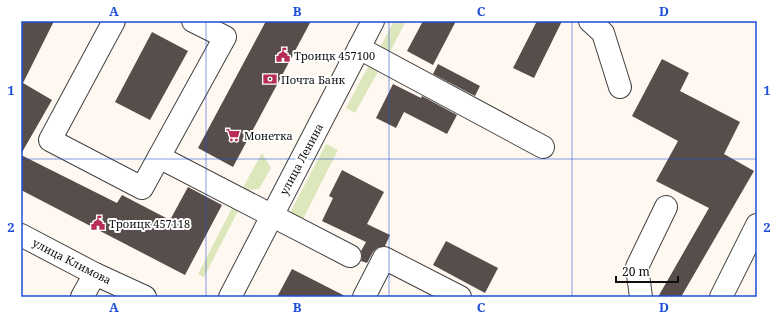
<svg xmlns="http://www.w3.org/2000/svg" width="778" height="318" font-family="'Noto Serif',serif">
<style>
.green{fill:#dde7bc}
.building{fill:#574d4b}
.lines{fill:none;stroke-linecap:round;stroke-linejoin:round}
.minor-casing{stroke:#424242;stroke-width:24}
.minor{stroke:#fff;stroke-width:22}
.grid{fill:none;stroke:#1d4ed8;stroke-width:1;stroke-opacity:0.55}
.labels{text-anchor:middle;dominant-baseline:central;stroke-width:4;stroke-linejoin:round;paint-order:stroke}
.poi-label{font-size:11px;fill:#0f0f0f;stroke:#fff;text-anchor:start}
.street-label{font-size:11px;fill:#0f0f0f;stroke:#fff}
.neatline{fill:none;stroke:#1d4ed8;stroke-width:1.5}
.grid-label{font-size:13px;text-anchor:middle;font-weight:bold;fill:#1d4ed8}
</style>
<rect width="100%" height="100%" fill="#fef8f1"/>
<g class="green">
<path d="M 394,21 L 406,21 L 389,54 L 379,49 Z"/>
<path d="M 370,63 L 380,68 L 355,113 L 346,108 Z"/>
<path d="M 326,144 L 338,150 L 302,221 L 289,215 Z"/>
<path d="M 262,153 L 271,168 L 259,189 L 241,191 Z"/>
<path d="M 232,208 L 238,211 L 204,277 L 198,274 Z"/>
</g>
<g class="building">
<path d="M 21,21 L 54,21 L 23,83 L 52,100 L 21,154 Z"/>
<path d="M 266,21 L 311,21 L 233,167 L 198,148 Z"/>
<path d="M 423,21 L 456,21 L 433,65 L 407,51 Z"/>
<path d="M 537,21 L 562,21 L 534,78 L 513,68 Z"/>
<path d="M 152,32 L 188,51 L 150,120 L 115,102 Z"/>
<path d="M 662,59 L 689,73 L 680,91 L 740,122 L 724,154 L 754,171 L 681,297 L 658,297 L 709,208 L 656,181 L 678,141 L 632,116 Z"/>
<path d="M 438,64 L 480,86 L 475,96 L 433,74 Z"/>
<path d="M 393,84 L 421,98 L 422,96 L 457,115 L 447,134 L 404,112 L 396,128 L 376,118 Z"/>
<path d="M 21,155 L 117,203 L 122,195 L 170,220 L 188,187 L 222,205 L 185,275 L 21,190 Z"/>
<path d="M 342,170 L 384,192 L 367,224 L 390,235 L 385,246 L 377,248 L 373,252 L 367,263 L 361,261 L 362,256 L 361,251 L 366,242 L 322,221 L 333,198 L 329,196 Z"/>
<path d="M 446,241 L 498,268 L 485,293 L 433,265 Z"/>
<path d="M 292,269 L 347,297 L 277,297 Z"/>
</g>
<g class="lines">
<defs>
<g id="minor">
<path d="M 114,21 L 50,140 L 142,188 L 159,157"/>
<path d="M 193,21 L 225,37 L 159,157 L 350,256"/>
<path d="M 590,21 L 603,33 L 620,87"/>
<path d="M 359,48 L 543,147"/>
<path d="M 21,235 L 95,274 L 145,297"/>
<path d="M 82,297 L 95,274"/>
<path d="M 230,297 L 373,21"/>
<path d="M 364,297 L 384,258 L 460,297"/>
<path d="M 641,297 L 637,267 L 666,207"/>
<path d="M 721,297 L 757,225"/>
</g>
</defs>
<use href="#minor" class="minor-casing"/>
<use href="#minor" class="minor"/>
</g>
<path class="grid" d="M 206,21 L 206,297M 389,21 L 389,297M 572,21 L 572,297M 21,159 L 757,159"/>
<defs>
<symbol id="civic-bare" viewBox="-9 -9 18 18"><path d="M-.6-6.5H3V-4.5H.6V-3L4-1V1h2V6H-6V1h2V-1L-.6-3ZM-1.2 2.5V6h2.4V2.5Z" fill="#b82d55" stroke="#fff" stroke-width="2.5" paint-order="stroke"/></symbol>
<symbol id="bank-bare" viewBox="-9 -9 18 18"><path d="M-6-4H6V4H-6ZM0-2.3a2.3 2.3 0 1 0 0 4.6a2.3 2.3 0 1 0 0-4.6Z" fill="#b82d55" stroke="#fff" stroke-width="2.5" paint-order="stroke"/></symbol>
<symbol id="supermarket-bare" viewBox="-9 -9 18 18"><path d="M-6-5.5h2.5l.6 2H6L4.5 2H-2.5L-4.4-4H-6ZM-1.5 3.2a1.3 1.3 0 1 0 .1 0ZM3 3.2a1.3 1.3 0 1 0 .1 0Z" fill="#b82d55" stroke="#fff" stroke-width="2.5" paint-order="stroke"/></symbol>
</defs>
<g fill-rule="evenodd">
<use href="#civic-bare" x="273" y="45" width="20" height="20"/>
<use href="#bank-bare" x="260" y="69" width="20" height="20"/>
<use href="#supermarket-bare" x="223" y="125" width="20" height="20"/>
<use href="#civic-bare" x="88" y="213" width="20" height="20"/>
</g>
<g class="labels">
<g class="poi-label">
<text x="294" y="55">Троицк 457100</text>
<text x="281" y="79">Почта Банк</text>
<text x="244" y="135">Монетка</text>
<text x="109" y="223">Троицк 457118</text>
</g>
<g class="street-label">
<text transform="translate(301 159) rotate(-62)">улица Ленина</text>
<text transform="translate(72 261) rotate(27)">улица Климова</text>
</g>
</g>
<rect width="778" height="318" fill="none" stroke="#ffffff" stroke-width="44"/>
<path d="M616 276v6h62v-6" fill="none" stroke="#0f0f0f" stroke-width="2"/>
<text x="622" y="276" font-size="12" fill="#0f0f0f" stroke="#ffffff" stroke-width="3" paint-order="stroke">20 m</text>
<rect x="22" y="22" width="734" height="274" class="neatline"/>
<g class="grid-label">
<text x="114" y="16">A</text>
<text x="297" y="16">B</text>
<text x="481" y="16">C</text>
<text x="664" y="16">D</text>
<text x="11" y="95">1</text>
<text x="767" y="95">1</text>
<text x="11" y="232">2</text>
<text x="767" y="232">2</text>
<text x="114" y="312">A</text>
<text x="297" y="312">B</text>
<text x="481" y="312">C</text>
<text x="664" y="312">D</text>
</g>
</svg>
